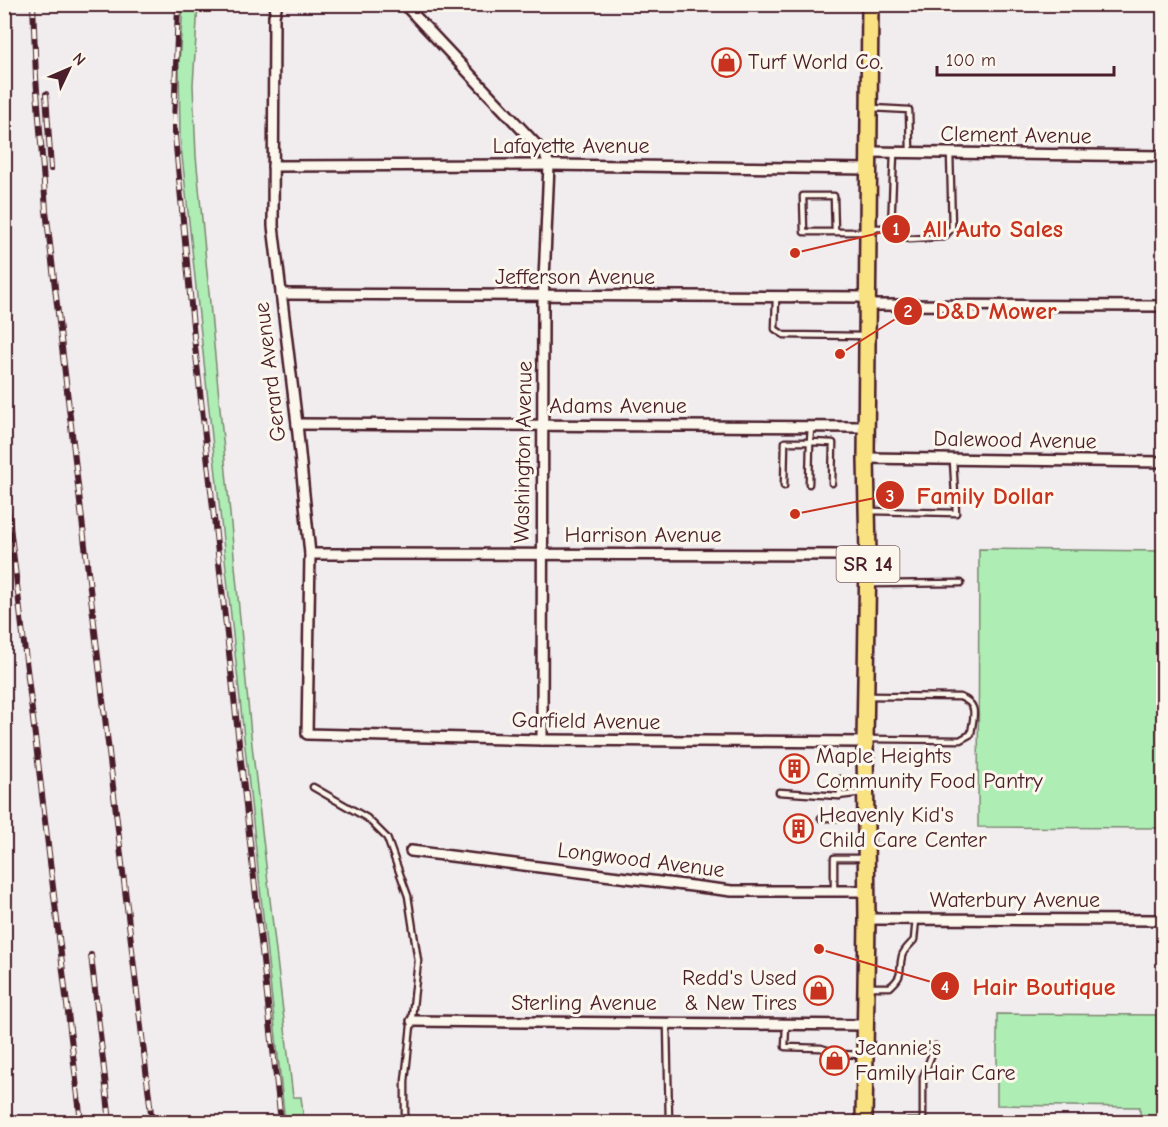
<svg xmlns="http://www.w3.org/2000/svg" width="1168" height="1127" font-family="'Comic Neue',sans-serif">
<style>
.green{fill:#aeeeb5;stroke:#7c8670;stroke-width:1.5}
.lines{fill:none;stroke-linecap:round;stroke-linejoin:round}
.service-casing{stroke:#4a1f2b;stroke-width:9}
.minor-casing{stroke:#4a1f2b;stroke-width:14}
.primary-casing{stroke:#4a1f2b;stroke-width:20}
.service{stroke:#fbf7ec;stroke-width:4.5}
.minor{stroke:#fbf7ec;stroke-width:9}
.primary{stroke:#f8e281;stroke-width:15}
.rail-casing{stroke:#4a1f2b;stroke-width:6}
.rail{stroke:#fbf7ec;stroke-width:4;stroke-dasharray:11;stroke-linecap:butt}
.labels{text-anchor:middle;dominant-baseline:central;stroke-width:6;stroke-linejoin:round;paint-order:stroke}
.shield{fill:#fbf7ec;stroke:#7f6065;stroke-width:1.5}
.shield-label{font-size:21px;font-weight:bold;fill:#4a1f2b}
.poi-label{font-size:22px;fill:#4a1f2b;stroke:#fbf7ec;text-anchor:start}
.street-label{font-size:22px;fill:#4a1f2b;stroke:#fbf7ec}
.leader{fill:none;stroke:#c8321e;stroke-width:2}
.callout-dot{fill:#c8321e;stroke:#fbf7ec;stroke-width:2}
.mark-label{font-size:18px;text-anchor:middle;font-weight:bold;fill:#fff}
.callout-label{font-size:24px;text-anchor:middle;font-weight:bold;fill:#c8321e;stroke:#fbf7ec;stroke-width:6;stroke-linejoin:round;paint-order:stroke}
</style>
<rect width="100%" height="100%" fill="#f1edef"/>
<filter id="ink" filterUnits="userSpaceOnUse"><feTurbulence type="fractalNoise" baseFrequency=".0167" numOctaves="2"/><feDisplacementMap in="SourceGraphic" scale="12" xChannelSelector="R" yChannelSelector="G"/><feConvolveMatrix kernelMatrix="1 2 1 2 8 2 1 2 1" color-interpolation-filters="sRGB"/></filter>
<g filter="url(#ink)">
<g class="green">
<path d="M 183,5 L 198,5 L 193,85 L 196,156 L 252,745 L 293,1097 L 301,1097 L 304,1122 L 285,1122 L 180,137 L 179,63 Z"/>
<path d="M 979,549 L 1163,551 L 1163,828 L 978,827 Z"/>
<path d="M 997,1014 L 1163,1015 L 1163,1122 L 1140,1122 L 1140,1107 L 997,1105 Z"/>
</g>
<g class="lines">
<defs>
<g id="service">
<path d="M 872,108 L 909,110 L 910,151"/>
<path d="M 872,228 L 890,228 L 910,239 L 944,237 L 952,228 L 950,153"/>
<path d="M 891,229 L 894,153"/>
<path d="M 835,232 L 834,196 L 803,196 L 804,232 L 865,232"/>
<path d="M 776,298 L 775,329 L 784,335 L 865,336"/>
<path d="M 809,484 L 810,442 L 833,443 L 832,483"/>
<path d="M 784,486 L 785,442 L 810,442 L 811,427"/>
<path d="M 870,511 L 956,513 L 953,460"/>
<path d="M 870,584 L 961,583"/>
<path d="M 868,696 L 960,697 C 980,705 973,716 971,734 L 960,740 L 868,739"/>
<path d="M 313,787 L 367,818 L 387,838 L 408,896 L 418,961 L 405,1081 L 405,1122"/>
<path d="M 779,792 L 838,796 L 862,793"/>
<path d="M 840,796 L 840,779"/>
<path d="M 821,818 L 864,818"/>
<path d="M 834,891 L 834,858 L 865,858"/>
<path d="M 869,987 L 890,987 C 905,974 898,972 902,956 C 904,949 910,945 914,940 L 916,919"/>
<path d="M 667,1023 L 669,1122"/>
<path d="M 786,1025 L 785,1047 L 821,1048 L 840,1054 L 861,1055"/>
<path d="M 897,1122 L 923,1122 L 923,1077 L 935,1046"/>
</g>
<g id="minor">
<path d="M 277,4 L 274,16 L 273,226 L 297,424 L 310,554 L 307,734 L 542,740 L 865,742"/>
<path d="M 404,4 L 545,154 L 549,165 L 543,303 L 542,740"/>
<path d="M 869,152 L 1164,156"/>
<path d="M 273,166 L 549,165 L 869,169"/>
<path d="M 281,294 L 868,297"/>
<path d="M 868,305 L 1164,306"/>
<path d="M 297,424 L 866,427"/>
<path d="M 866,458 L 1164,462"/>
<path d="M 310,554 L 868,555"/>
<path d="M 411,851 L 732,891 L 867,891"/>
<path d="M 867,919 L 1164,920"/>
<path d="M 412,1021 L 864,1025"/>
</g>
<path id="primary" d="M 864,1122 L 867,919 L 865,742 L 868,555 L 866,458 L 870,4"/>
</defs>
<use href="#service" class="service-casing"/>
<use href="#minor" class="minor-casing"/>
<use href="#primary" class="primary-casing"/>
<use href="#service" class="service"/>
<use href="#minor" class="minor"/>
<use href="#primary" class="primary"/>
<defs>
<g id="rail">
<path d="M 33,4 L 36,77 L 46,210 L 152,1122"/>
<path d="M 178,4 L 174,125 L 194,337 L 281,1122"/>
<path d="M 46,94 L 51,169"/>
<path d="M 4,476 L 81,1122"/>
<path d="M 91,955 L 110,1122"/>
</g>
</defs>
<use href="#rail" class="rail-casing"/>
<use href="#rail" class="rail"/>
</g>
</g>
<defs>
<symbol id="shop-ring" viewBox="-11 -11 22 22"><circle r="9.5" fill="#fbf7ec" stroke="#c8321e" stroke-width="1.5"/><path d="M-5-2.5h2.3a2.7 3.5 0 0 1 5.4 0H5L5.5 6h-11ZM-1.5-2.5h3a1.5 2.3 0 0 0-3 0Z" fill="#c8321e"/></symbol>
<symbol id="building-ring" viewBox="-11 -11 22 22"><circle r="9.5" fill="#fbf7ec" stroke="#c8321e" stroke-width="1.5"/><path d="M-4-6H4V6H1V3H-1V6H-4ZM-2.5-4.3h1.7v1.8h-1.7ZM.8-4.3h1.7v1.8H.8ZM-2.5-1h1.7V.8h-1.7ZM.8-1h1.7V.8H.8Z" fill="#c8321e"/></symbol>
</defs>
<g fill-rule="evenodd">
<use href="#shop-ring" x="710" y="46" width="33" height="33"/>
<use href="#building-ring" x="778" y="752" width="33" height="33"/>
<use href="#building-ring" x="782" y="812" width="33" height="33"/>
<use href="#shop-ring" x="802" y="974" width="33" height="33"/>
<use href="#shop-ring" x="818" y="1044" width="33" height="33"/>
</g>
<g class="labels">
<rect class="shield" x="836.5" y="546" width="63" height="36" rx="4.5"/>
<g class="shield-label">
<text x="868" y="564">SR 14</text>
</g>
<g class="poi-label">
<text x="748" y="62">Turf World Co.</text>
<text x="816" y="756">Maple Heights<tspan x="816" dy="25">Community Food Pantry</tspan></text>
<text x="819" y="815">Heavenly Kid's<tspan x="819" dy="25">Child Care Center</tspan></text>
<text x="797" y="978" text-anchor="end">Redd's Used<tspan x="797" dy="25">&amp; New Tires</tspan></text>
<text x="855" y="1048">Jeannie's<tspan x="855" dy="25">Family Hair Care</tspan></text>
</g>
<g class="street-label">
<text transform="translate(1016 135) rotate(1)">Clement Avenue</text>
<text x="571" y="146">Lafayette Avenue</text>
<text x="575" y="277">Jefferson Avenue</text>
<text transform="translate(270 372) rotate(-97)">Gerard Avenue</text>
<text x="618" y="406">Adams Avenue</text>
<text transform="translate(1015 440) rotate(1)">Dalewood Avenue</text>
<text transform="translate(523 452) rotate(-89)">Washington Avenue</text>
<text x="643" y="535">Harrison Avenue</text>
<text transform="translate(586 721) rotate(1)">Garfield Avenue</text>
<text transform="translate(641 860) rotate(7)">Longwood Avenue</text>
<text x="1015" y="900">Waterbury Avenue</text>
<text x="584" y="1003">Sterling Avenue</text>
</g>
</g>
<path class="leader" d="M795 253L896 229M840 354L908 311M795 514L890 495M819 949L945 986"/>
<g class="callout-dot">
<circle cx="795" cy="253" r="6"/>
<circle cx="840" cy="354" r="6"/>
<circle cx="795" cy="514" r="6"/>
<circle cx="819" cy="949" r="6"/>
<circle cx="896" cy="229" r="15"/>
<circle cx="908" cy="311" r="15"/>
<circle cx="890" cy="495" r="15"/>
<circle cx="945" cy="986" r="15"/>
</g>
<g class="mark-label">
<text x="896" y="235">1</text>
<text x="908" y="317">2</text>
<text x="890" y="502">3</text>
<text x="945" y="993">4</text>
</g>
<g class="callout-label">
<text x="993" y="237">All Auto Sales</text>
<text x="996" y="319">D&amp;D Mower</text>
<text x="985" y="504">Family Dollar</text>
<text x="1044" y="995">Hair Boutique</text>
</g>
<rect width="1168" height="1127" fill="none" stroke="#fbf7ec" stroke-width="24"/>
<rect x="12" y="12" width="1144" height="1103" fill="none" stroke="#4a1f2b" stroke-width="2" filter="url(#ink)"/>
<g transform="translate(69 69) rotate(46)" stroke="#fbf7ec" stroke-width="4.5" paint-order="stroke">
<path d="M0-4.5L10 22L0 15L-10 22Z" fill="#4a1f2b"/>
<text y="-9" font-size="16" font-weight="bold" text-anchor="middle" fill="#4a1f2b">N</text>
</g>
<path d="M937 66v9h177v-9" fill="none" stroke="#4a1f2b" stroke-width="3"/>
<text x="946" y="66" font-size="18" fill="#4a1f2b" stroke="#fbf7ec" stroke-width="4.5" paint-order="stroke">100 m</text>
</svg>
